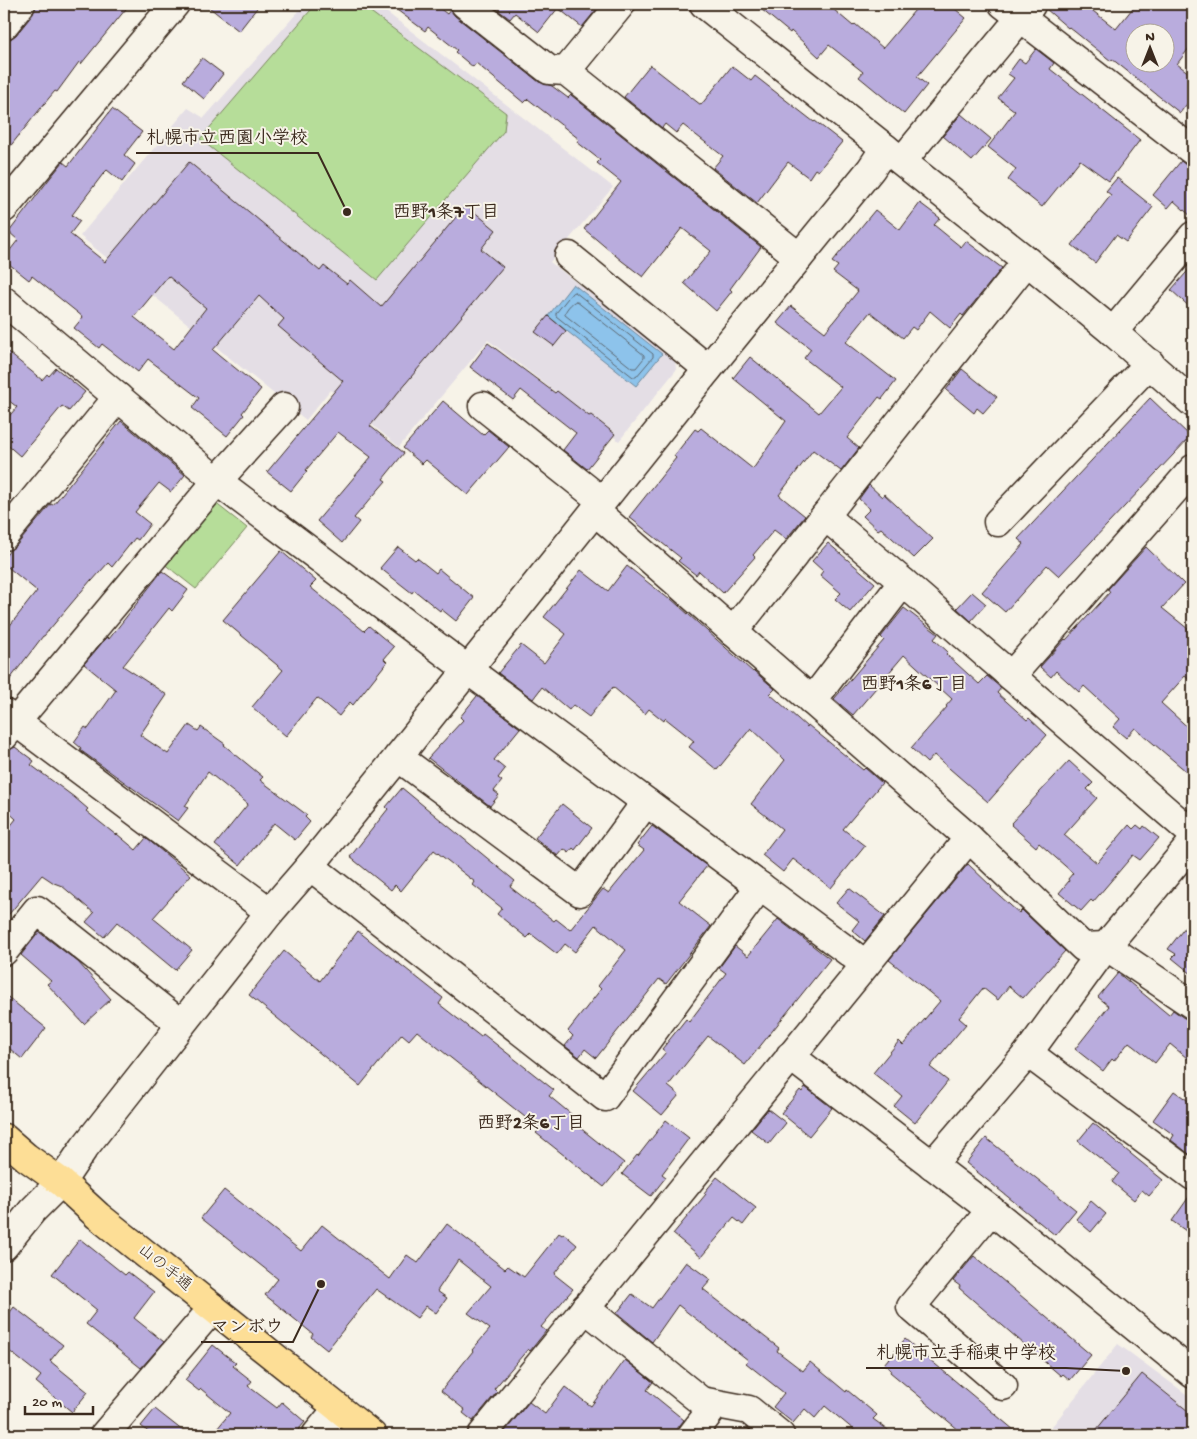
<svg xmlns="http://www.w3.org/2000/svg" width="1197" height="1439" font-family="'Gochi Hand','Klee One',sans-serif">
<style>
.built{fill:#e4dee5}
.green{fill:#b6dd99;stroke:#78845c}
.water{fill:#8dc3eb;stroke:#6c8699}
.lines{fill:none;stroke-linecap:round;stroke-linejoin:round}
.shore{stroke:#5c6770;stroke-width:1}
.building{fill:#b9acdd;stroke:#3b2a1e;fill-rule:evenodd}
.minor-casing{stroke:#3b2a1e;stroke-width:31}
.major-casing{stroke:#3b2a1e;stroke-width:31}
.minor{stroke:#f7f3e8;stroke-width:28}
.major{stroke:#fdde96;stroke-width:28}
.labels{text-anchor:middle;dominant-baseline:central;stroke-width:4;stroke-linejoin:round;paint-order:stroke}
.street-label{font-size:16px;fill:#3b2a1e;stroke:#f7f3e8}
.neighbourhood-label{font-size:18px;font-weight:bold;fill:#3b2a1e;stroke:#f7f3e8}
.leader{fill:none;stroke:#3b2a1e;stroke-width:2}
.callout-dot{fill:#3b2a1e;stroke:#f7f3e8;stroke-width:2}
.callout-label{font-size:18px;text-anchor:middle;font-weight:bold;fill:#3b2a1e;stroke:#f7f3e8;stroke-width:4;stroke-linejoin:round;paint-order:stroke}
</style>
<rect width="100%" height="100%" fill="#f7f3e8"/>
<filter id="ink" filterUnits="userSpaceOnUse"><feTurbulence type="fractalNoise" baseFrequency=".02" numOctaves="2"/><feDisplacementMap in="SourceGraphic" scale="10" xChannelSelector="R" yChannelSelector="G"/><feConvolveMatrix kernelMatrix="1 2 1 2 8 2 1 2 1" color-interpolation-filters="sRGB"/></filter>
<g filter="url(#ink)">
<g class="built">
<path d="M 305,4 L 376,4 L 613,187 L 550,262 L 675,360 L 676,370 L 619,441 L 488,340 L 399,447 L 330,390 L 306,420 L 80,236 L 188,108 L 204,118 Z"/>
<path d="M 1118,1344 L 1193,1399 L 1193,1435 L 1045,1435 Z"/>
</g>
<g class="green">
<path d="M 316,4 L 360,4 L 506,113 L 504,131 L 377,280 L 200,139 Z"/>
<path d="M 214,502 L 247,528 L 196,589 L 163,563 Z"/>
</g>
<path class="water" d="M 573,284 L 662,354 L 636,386 L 548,316 Z"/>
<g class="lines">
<g class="shore">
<path d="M 575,292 L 653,354 L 653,357 L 636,377 L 633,377 L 556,316 L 556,313 L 572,293 Z"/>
<path d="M 576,301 L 644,355 L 644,358 L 636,368 L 632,368 L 565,315 C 564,311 572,302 576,301 Z"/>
</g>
</g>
<g class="building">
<path d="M 36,4 L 130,4 L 81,64 L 79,62 L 57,92 L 55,91 L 49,98 L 4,154 L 4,40 L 10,39 L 16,35 L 33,14 Z"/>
<path d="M 205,4 L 260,4 L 239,31 Z"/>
<path d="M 389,4 L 434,4 L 447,14 L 450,10 L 455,16 L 539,82 L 552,86 L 568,98 L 571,95 L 761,247 L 730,289 L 732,291 L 716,311 L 684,283 L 711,251 L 682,228 L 643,277 L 622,261 L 584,229 L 621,182 L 597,163 L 600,160 L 577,142 L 579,139 L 528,99 L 524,103 L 476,63 L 473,67 L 455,52 L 457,50 L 428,27 L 425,31 Z"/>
<path d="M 490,4 L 601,4 L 582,27 L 558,8 L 539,32 L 515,13 L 510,19 Z"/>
<path d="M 755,4 L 827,4 L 853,26 L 855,24 L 883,48 L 920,4 L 949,4 L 966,18 L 917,77 L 927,85 L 904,114 L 859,77 L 863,72 L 829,45 L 819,57 L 791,31 L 790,33 Z"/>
<path d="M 1046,4 L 1084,4 L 1116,29 L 1136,4 L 1193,4 L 1193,43 L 1177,64 L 1193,76 L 1193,96 L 1180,113 L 1112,59 L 1111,61 L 1069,27 L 1068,28 L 1046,9 ZM 1134,32 L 1164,32 L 1164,62 L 1134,62 Z"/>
<path d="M 1036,49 L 1054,63 L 1050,69 L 1140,140 L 1109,181 L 1080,160 L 1042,207 L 1008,180 L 1016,169 L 988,147 L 1015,111 L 998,98 L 1014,78 L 1008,74 L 1019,59 L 1025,63 Z"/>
<path d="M 202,58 L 223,74 L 204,99 L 183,81 Z"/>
<path d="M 650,65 L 701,105 L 732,66 L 751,81 L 755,76 L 814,122 L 815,121 L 842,142 L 818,171 L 815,169 L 809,178 L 788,162 L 757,203 L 713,168 L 723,156 L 683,125 L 676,133 L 665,124 L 662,128 L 624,97 Z"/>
<path d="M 112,109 L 142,132 L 124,155 L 135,164 L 122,182 L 107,170 L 103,174 L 72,215 L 80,221 L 70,234 L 105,262 L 189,162 L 320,271 L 324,266 L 347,284 L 350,280 L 381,307 L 466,205 L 496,230 L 481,249 L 503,267 L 370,426 L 404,453 L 383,479 L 386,481 L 354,518 L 359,522 L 342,543 L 317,521 L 371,457 L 338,432 L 306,470 L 307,471 L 291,491 L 267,472 L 343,381 L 278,326 L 284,319 L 259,296 L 213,350 L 261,389 L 242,413 L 244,415 L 227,436 L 192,408 L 199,398 L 148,359 L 138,372 L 102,344 L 99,348 L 74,328 L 83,317 L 32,276 L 29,280 L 4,260 L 4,258 L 18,240 L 9,232 L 50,178 L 63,162 L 68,166 ZM 168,276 L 206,308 L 174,349 L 134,317 Z"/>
<path d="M 961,114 L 991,139 L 972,161 L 943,136 Z"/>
<path d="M 1181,161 L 1193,171 L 1193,218 L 1174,201 L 1168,208 L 1153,195 Z"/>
<path d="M 1117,178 L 1153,207 L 1126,242 L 1116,235 L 1095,263 L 1072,245 L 1111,195 L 1106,191 Z"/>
<path d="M 920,203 L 940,218 L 934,225 L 961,247 L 966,241 L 1002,268 L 963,316 L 961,314 L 950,328 L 930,311 L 916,330 L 912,327 L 903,338 L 870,312 L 846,342 L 896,381 L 882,399 L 879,397 L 847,438 L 859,448 L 841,471 L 813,450 L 779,495 L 805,516 L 786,539 L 774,530 L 753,555 L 755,557 L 723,593 L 699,571 L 696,575 L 678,561 L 681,558 L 629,517 L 676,458 L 674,456 L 695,429 L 698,431 L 701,428 L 753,469 L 786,421 L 733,378 L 750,357 L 819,413 L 841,387 L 804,358 L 811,349 L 777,323 L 791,306 L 825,332 L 858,291 L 833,272 L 838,266 L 832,262 L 875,210 L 900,230 Z"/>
<path d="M 1193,265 L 1193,310 L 1171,290 Z"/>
<path d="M 548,316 L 566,331 L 554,346 L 535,332 Z"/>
<path d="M 488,343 L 555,393 L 557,391 L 589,416 L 591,415 L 615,434 L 587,469 L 563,450 L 576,433 L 521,390 L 513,400 L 470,367 Z"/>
<path d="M 4,349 L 42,380 L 47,374 L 49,376 L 56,368 L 85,392 L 69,411 L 62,406 L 20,456 L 4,442 L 4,422 L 17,407 L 4,397 Z"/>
<path d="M 962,369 L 997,397 L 983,413 L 977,408 L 974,413 L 946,390 Z"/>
<path d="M 1150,398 L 1189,435 L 1190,437 L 1059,576 L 1047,565 L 1005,612 L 982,592 L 1024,544 L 1018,539 Z"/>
<path d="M 443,401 L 483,435 L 488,430 L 509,447 L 468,495 L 426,460 L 422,464 L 403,448 Z"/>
<path d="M 121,421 L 185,475 L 171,492 L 159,483 L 135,512 L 150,524 L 138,540 L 135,538 L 112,567 L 108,563 L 92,581 L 91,580 L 44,636 L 43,636 L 4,687 L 4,633 L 37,591 L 4,564 L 4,558 L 10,550 L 16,546 L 51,504 L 53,505 Z"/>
<path d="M 869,485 L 882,497 L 884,494 L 933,539 L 914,558 L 881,528 L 878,530 L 863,516 L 870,509 L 859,499 Z"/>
<path d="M 828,543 L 875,583 L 850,612 L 835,599 L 841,593 L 820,575 L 823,571 L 812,561 Z"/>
<path d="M 398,547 L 415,560 L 417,558 L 436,573 L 439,569 L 474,598 L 456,621 L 441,609 L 440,611 L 414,590 L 412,593 L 380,568 Z"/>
<path d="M 1146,547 L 1184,584 L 1162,608 L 1193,633 L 1193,683 L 1185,676 L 1161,703 L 1193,732 L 1193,777 L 1135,728 L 1126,738 L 1113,727 L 1120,719 L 1084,686 L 1079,692 L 1056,671 L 1051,677 L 1040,667 L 1065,639 L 1066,640 L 1110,592 L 1108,589 Z"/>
<path d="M 281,551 L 316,581 L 310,587 L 364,631 L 369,626 L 394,647 L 384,659 L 387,662 L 353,705 L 350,702 L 339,716 L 317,698 L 286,736 L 252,707 L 283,670 L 223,620 Z"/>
<path d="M 627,566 L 669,599 L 670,598 L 753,672 L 754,671 L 775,689 L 770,694 L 807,727 L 808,725 L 863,770 L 865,768 L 882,783 L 843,829 L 865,846 L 831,888 L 793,859 L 783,872 L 762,855 L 782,829 L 751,804 L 785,760 L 751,728 L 717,770 L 689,747 L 694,741 L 665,718 L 664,721 L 649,709 L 645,714 L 613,687 L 589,717 L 573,705 L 569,710 L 542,687 L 533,699 L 498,673 L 521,645 L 544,663 L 566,634 L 544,617 L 581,570 L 608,591 Z"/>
<path d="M 162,571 L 188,590 L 172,611 L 169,608 L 123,666 L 167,695 L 140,735 L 168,754 L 189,725 L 198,731 L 201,727 L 225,744 L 224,745 L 263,777 L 260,780 L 307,815 L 305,817 L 310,822 L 295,840 L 274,823 L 240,865 L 215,845 L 248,804 L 208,772 L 185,806 L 188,808 L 178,821 L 80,750 L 81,748 L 74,742 L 85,727 L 88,729 L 116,690 L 84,664 L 107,637 L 109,639 Z"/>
<path d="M 972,592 L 986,604 L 971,621 L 957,608 Z"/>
<path d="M 904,608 L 938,634 L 934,639 L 948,652 L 946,654 L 979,684 L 987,676 L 1001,688 L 997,693 L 1027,720 L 1029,718 L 1047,735 L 988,802 L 934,755 L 927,763 L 911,748 L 947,707 L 946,706 L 952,699 L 904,655 L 853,715 L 834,699 L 884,640 L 881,637 Z"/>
<path d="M 477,696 L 520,728 L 494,760 L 505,769 L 498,778 L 502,781 L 494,791 L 499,795 L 490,806 L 428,758 L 463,720 L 460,717 Z"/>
<path d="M 15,747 L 34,761 L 31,765 L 74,797 L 88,809 L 86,811 L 116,835 L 117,834 L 136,850 L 146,838 L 191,875 L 153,918 L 192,950 L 175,970 L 117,922 L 104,937 L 86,922 L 94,913 L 62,886 L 54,883 L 42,875 L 4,920 L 4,834 L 16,819 L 4,808 L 4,755 L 7,751 Z"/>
<path d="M 1069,761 L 1093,783 L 1087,789 L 1097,798 L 1064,835 L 1097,863 L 1129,825 L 1133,829 L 1137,825 L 1142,829 L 1144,826 L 1159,838 L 1140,860 L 1133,855 L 1093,902 L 1091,900 L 1081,911 L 1059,893 L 1069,881 L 1068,879 L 1073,873 L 1039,843 L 1036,847 L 1011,825 L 1012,824 L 1011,823 Z"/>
<path d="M 402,788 L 515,881 L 510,887 L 554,921 L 556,919 L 570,930 L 603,889 L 609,893 L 644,850 L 637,845 L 652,826 L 707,866 L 679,901 L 711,926 L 666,984 L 659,979 L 596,1058 L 585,1049 L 579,1057 L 565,1046 L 573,1036 L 568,1031 L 601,989 L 598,986 L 626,950 L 596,925 L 575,952 L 565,944 L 557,954 L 531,934 L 527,938 L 497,914 L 502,908 L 473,885 L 475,882 L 434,850 L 401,891 L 395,885 L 391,890 L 350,857 L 388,809 L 386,807 Z"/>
<path d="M 562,804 L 592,828 L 575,850 L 573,848 L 569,853 L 564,849 L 558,856 L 535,838 Z"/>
<path d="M 968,864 L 992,887 L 991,888 L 1019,913 L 1022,910 L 1065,951 L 1023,998 L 1009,986 L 998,1000 L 983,988 L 959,1018 L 966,1024 L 930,1067 L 948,1081 L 915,1123 L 894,1106 L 902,1096 L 873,1073 L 899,1041 L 903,1045 L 940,1001 L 889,960 Z"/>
<path d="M 849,888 L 885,916 L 865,941 L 852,930 L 859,921 L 836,903 Z"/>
<path d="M 1193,917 L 1193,975 L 1172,958 L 1176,954 L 1168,949 Z"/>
<path d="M 778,919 L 830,959 L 745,1065 L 708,1036 L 668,1086 L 679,1095 L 662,1115 L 633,1091 L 666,1052 L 662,1049 L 686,1019 L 689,1022 L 726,973 L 719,968 L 735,946 L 748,956 Z"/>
<path d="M 358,931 L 443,998 L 439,1004 L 481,1037 L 483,1034 L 554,1090 L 549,1096 L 577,1119 L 574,1123 L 624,1163 L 604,1187 L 536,1133 L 540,1129 L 417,1031 L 409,1040 L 402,1034 L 360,1086 L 249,995 L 284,951 L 320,981 Z"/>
<path d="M 39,932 L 78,962 L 111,999 L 84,1024 L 47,984 L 51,981 L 21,955 Z"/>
<path d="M 1118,973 L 1169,1015 L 1173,1010 L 1184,1018 L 1193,1020 L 1193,1063 L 1170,1044 L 1155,1063 L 1129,1042 L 1114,1061 L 1112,1059 L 1103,1071 L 1075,1049 L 1109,1006 L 1098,997 Z"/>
<path d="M 4,994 L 46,1028 L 22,1059 L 4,1044 Z"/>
<path d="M 805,1087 L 832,1108 L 809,1136 L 781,1113 L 800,1090 L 802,1092 Z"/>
<path d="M 1174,1091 L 1193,1104 L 1193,1157 L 1171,1140 L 1174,1135 L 1153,1120 Z"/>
<path d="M 768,1109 L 786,1123 L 769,1144 L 751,1130 Z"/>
<path d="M 666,1120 L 689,1138 L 662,1174 L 666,1177 L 651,1196 L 622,1174 L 637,1155 L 638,1156 Z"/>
<path d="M 1093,1123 L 1163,1180 L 1149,1196 L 1142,1190 L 1134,1200 L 1112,1182 L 1119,1173 L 1078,1141 Z"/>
<path d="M 986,1138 L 1076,1210 L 1055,1235 L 966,1163 Z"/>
<path d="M 717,1177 L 756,1208 L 743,1225 L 734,1218 L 701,1257 L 673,1234 L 706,1194 L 704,1193 Z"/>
<path d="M 224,1190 L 301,1251 L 322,1225 L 390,1279 L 407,1255 L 418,1263 L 447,1224 L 505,1269 L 508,1266 L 524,1277 L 559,1233 L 562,1235 L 563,1233 L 577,1245 L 554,1274 L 573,1289 L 541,1327 L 546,1331 L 530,1351 L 528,1349 L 494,1389 L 497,1392 L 473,1421 L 463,1413 L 465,1410 L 441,1391 L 473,1351 L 472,1350 L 490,1329 L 468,1313 L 491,1286 L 458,1260 L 437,1291 L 447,1298 L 436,1313 L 426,1306 L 417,1318 L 376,1289 L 327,1350 L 311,1337 L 313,1334 L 265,1295 L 278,1279 L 201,1218 Z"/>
<path d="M 1193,1191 L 1193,1236 L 1172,1221 Z"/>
<path d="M 1091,1201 L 1106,1214 L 1091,1232 L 1076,1219 Z"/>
<path d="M 80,1239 L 125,1275 L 128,1272 L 154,1292 L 134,1318 L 164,1342 L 141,1368 L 86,1324 L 97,1310 L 52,1274 Z"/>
<path d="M 974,1256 L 1091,1355 L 1070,1380 L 1063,1374 L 1061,1376 L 959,1288 L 960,1286 L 953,1281 Z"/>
<path d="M 686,1262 L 711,1280 L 703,1289 L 779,1348 L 777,1351 L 803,1371 L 810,1362 L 846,1392 L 847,1390 L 877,1415 L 873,1419 L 895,1435 L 860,1435 L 825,1406 L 815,1418 L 805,1409 L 793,1423 L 773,1407 L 784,1393 L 746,1363 L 748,1360 L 678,1305 L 652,1342 L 617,1313 L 632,1294 L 652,1308 Z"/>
<path d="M 14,1307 L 63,1345 L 50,1361 L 88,1392 L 72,1412 L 36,1382 L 41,1376 L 4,1347 L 4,1320 Z"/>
<path d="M 905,1339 L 1020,1435 L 965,1435 L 925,1402 L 925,1401 L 890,1372 L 891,1370 L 884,1364 Z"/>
<path d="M 213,1345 L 236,1363 L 233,1366 L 252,1381 L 248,1386 L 277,1408 L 282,1402 L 305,1422 L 294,1435 L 212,1435 L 230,1413 L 201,1389 L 199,1391 L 185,1380 Z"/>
<path d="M 625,1360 L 653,1382 L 647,1390 L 684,1420 L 672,1435 L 502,1435 L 529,1402 L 545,1414 L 565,1387 L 591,1406 Z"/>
<path d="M 1142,1374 L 1193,1415 L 1193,1435 L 1092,1435 Z"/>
<path d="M 155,1409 L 188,1435 L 152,1435 L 141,1426 Z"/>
</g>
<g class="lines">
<defs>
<g id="minor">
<path d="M 465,4 L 549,70 L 566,71 L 799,257"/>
<path d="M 704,4 L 1027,261 L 1113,332 L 1193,403"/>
<path d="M 1003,4 L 1193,151"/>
<path d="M 4,25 L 21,4"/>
<path d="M 566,71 L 621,4"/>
<path d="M 902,161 L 1031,5"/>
<path d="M 4,208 L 175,4"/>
<path d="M 569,256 L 708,369"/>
<path d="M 4,301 L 217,481 L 468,670 L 865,964"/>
<path d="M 1113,332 L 1193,236"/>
<path d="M 483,406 L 602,501"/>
<path d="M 595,511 L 969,838 L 1083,947 L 1106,946 L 1193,1005"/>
<path d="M 825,516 L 1027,261"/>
<path d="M 998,522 L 1150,363"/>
<path d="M 4,536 L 118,397"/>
<path d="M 733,632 L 825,516 L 903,582 L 1193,834"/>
<path d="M 1011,676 L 1193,469"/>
<path d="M 812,701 L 903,582"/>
<path d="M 4,713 L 270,912"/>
<path d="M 4,736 L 217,481 L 284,407"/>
<path d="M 398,757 L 580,892 L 646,802"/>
<path d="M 310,866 L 605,1097 L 760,886"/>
<path d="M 4,951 L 37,910 L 181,1024"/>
<path d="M 1028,1053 L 1193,1176"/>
<path d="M 790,1056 L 991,1210 L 1193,1374"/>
<path d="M 932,1165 L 1028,1053 L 1106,946 L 1193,842"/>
<path d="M 991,1210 L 911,1307 L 1003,1386"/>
<path d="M 4,1246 L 32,1211 L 61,1182 L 84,1148 L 270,912 L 310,866 L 398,757 L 708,369 L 871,169 L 885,148"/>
<path d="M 585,1308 L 701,1401 L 749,1410 L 780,1435"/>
<path d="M 104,1435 L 213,1308"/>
<path d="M 316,1435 L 338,1408"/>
<path d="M 482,1435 L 969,838"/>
<path d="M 692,1435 L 716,1404"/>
</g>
<path id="major" d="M 4,1138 L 26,1157 L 61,1182 L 98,1216 L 372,1435"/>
</defs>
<use href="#minor" class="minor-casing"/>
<use href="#major" class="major-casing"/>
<use href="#minor" class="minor"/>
<use href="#major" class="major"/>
</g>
</g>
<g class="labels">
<g class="street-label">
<text transform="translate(164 1269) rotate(39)">山の手通</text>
</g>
<g class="neighbourhood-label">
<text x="446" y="213">西野1条7丁目</text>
<text x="914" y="685">西野1条6丁目</text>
<text x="531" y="1124">西野2条6丁目</text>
</g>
</g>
<path class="leader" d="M347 212L318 153H136M321 1284L293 1342H201M1126 1371L1066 1368H866"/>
<g class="callout-dot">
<circle cx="347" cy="212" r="5"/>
<circle cx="321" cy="1284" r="5"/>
<circle cx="1126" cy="1371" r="5"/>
</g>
<g class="callout-label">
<text x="227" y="143">札幌市立西園小学校</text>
<text x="247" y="1332">マンボウ</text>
<text x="966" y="1358">札幌市立手稲東中学校</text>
</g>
<rect width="1197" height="1439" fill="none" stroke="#f7f3e8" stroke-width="20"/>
<rect x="10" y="10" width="1177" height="1419" fill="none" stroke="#3b2a1e" stroke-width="2" filter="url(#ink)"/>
<g transform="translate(1150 48)"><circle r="24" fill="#f7f3e8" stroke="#aca397"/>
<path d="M0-4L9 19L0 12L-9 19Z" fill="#3b2a1e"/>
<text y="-8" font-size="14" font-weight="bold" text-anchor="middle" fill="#3b2a1e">N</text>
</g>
<path d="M25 1406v8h68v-8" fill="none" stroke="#3b2a1e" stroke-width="2.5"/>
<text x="32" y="1406" font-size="15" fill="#3b2a1e" stroke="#f7f3e8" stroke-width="4" paint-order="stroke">20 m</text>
</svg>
